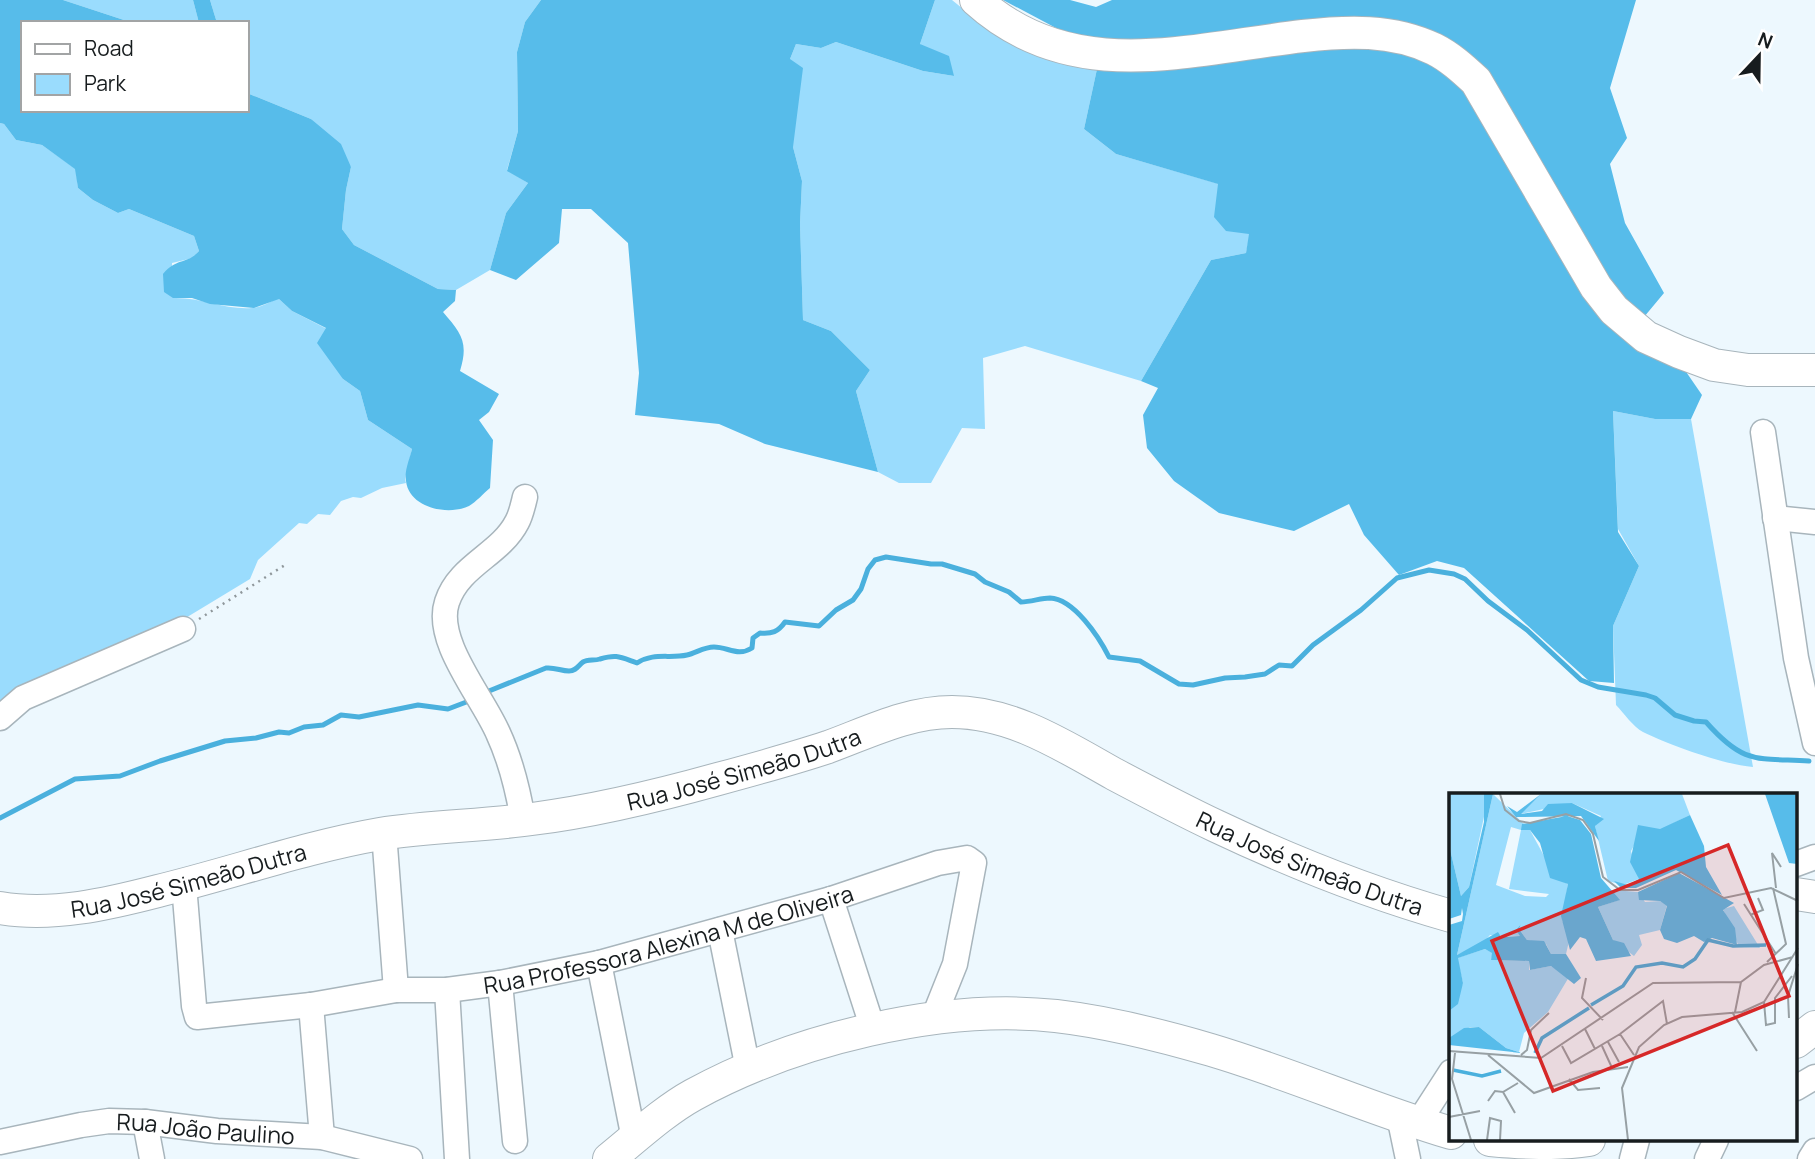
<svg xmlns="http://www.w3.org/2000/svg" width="1815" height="1159" font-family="Manrope,sans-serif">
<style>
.green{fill:#9adcfd}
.forest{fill:#57bcea}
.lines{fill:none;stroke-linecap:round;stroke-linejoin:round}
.stream{stroke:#4ab0dd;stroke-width:5}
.minor-casing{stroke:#a8b5bc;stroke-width:27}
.major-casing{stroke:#a8b5bc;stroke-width:34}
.path{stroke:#8f979b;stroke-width:2.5;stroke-dasharray:2 5;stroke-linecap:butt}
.minor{stroke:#fff;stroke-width:24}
.major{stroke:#fff;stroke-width:32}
.labels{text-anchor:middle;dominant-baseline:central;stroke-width:5;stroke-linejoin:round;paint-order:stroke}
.street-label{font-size:23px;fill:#171c1e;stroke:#fff}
.inset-river{fill:none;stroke:#4ab0dd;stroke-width:3.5}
.inset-road{fill:none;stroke:#97a0a4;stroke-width:2}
.view{fill:#d62828;fill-opacity:0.15;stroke:#d62828;stroke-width:3.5}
.inset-edge{fill:none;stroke:#171c1e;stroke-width:3.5}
</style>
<rect width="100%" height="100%" fill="#edf8fe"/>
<g class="green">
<path d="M 63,0 L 193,0 L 199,23 L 133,23 Z"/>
<path d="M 210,0 L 541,0 L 525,22 L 517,52 L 518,131 L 507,170 L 528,183 L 506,213 L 490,270 L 456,290 L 438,289 L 354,245 L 342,229 L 346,190 L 351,167 L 311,119 L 247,93 L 247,23 L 217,23 Z"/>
<path d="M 935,0 L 952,0 L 984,26 L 1011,42 L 1097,69 L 1084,129 L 1116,154 L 1219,184 L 1250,234 L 1246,253 L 1211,260 L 1141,381 L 1025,346 L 983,358 L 985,429 L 962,428 L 931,483 L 899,483 L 878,472 L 856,391 L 870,370 L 831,331 L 803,320 L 800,224 L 802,181 L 793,147 L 790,59 L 796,44 L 821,48 L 836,42 L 923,71 L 954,76 L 920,44 Z"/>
<path d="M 0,123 L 4,124 L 16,140 L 42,145 L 76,169 L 78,188 L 93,200 L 118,213 L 129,209 L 194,236 L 199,251 L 193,258 L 172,263 L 173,298 C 200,297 225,310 252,308 C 260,308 270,302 278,298 L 292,311 L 327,329 L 343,379 L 360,391 L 368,420 L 412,449 L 405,479 L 406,483 L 382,488 L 361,498 L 353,497 L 341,501 L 330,515 L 318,514 L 307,524 L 299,523 L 258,560 L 250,579 L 179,622 L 0,704 Z"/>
<path d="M 1613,411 L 1655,419 L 1691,419 L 1753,767 C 1725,765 1669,745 1643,732 C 1633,727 1624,713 1616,705 L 1613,626 L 1639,566 L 1618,529 Z"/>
</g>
<g class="forest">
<path d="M 0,0 L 63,0 L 133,23 L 23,23 L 23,110 L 247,110 L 247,93 L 311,119 L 341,144 L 351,167 L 346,190 L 342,229 L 354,245 L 438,289 L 456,290 L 455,301 L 443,312 C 461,333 469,342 460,371 L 499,394 L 489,412 L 479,420 L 493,440 L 490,488 C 484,493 476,502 469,506 C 448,516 409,508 406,481 C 404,471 410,458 412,449 L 368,420 L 360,391 L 343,379 L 317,343 L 326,328 L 292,311 L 279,299 L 254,308 L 210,304 L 192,298 L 173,298 L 164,292 L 163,274 C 177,257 187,265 199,251 L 194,236 L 129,209 L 118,213 L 93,200 L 78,188 L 75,169 L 42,145 L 16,140 L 4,124 L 0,123 Z"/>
<path d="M 193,0 L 210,0 L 217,23 L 199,23 Z"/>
<path d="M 541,0 L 935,0 L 920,44 L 949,56 L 954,76 L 923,71 L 836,42 L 821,48 L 796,44 L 790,59 L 803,68 L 793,147 L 802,181 L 800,224 L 803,320 L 831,331 L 870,370 L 856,391 L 878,472 L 765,444 L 719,424 L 635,415 L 639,373 L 628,243 L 591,209 L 562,209 L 559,243 L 516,280 L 490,270 L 506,213 L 528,183 L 507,171 L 518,131 L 517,52 L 525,22 Z"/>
<path d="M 1003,0 L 1070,0 L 1096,7 L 1112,0 L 1636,0 L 1610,88 L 1627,138 L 1610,164 L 1625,223 L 1664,293 L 1644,317 L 1628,305 L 1438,40 L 1093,40 L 1056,28 Z"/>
<path d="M 1336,40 L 1390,43 L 1461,79 L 1573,268 L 1680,363 L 1702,395 L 1691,419 L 1655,419 L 1613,411 L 1618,532 L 1639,566 L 1613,626 L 1614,683 L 1589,681 L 1464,568 L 1437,561 L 1399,575 L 1364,535 L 1349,504 L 1294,531 L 1219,513 L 1174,481 L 1147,448 L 1143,415 L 1158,388 L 1141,381 L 1211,260 L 1246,253 L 1249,234 L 1226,231 L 1214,217 L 1218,184 L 1116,154 L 1084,129 L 1097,69 Z"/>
</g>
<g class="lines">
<g class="stream">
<path d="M 484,693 L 546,668 C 555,667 561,671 569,671 C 576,671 578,666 583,662 C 588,659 594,661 600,659 C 617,654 620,657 637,663 C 654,652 669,659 687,655 C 696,653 704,647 714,647 C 728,647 738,657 752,648 L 753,638 L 760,633 C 772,634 778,632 785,622 L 819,626 L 836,610 L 853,600 L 861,589 L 868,569 L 875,560 L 886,557 L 931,564 L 942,564 L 975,574 L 985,582 L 1009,592 L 1021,602 C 1031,602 1041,598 1050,598 C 1074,599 1099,637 1109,657 L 1140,661 L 1179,684 L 1193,685 L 1225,678 L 1245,677 L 1265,674 L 1279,665 L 1292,666 L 1313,645 L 1361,610 L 1397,578 L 1429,570 L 1454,574 L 1465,579 L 1488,601 L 1527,630 L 1581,680 L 1598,687 L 1646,695 L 1655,698 L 1675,715 L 1694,721 L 1706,722 C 1744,765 1756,758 1809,761"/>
<path d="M 0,818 L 75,779 L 120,776 L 160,761 L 225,741 L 256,738 L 279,732 L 289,733 L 304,727 L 323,725 L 341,715 L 359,717 L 418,705 L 448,709 L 469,701"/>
</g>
<defs>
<g id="minor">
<path d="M 1763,432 L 1796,658 L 1815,743"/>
<path d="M 1775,518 L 1815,522"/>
<path d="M 0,718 L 23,698 L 183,629"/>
<path d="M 523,820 C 518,790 511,761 498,733 C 482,696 434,641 447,602 C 459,565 500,555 517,522 C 521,515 523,505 525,497"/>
<path d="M 384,833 L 396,990"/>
<path d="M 1796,864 L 1815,857"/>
<path id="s1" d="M 184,885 L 194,1006 L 197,1017 L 311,1005 L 396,990 L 447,990 L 500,983 L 599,963 L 831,899 L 938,863 L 967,858 L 974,863 L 955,964 L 933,1019"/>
<path d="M 831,899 L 873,1029"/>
<path d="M 720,930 L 748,1069"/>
<path d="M 599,963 L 634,1139"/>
<path d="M 500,983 L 515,1141"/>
<path d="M 447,990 L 457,1159"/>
<path d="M 311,1005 L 322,1137"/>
<path d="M 1796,1088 L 1815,1077"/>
<path d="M 1399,1116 L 1408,1159"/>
<path d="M 145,1122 L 152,1159"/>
<path d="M 1418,1123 L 1451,1072"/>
<path id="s2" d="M 0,1142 L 81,1125 L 109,1121 L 145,1122 L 217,1131 L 322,1137 L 410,1159"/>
<path d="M 1632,1159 L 1637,1140"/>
<path d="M 1707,1159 L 1716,1140"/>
<path d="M 1810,1159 L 1815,1151"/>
</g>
<g id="major">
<path d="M 976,0 C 1072,87 1189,49 1303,36 C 1347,31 1392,29 1434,49 C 1450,57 1463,69 1476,81 L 1596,287 L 1614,310 L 1646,337 L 1679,352 L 1714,365 L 1748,370 L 1815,370"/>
<path d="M 1796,894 L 1815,897"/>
<path id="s3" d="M 0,908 C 52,917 108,904 158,891 C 232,873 305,847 380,834 C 430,826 482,826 532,819 C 595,811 657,796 718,779 C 755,769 792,759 828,747 C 869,732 908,712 952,712 C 1012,712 1064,746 1114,774 C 1148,792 1182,810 1216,826 C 1292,862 1370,893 1451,916"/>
<path d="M 1796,1042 L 1815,1027"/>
<path d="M 1490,1140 C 1523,1143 1556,1145 1589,1140"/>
<path d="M 609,1159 C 635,1138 664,1111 693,1095 C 793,1040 941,1003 1056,1016 C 1108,1022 1160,1035 1211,1050 C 1292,1074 1370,1109 1451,1133"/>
</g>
</defs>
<use href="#minor" class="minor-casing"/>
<use href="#major" class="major-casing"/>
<path class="path" d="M 199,619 L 285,565"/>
<use href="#minor" class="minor"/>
<use href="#major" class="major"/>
</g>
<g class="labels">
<g class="street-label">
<text stroke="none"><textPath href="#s3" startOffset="760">Rua José Simeão Dutra</textPath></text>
<text stroke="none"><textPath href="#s3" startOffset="1368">Rua José Simeão Dutra</textPath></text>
<text stroke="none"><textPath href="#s3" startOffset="192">Rua José Simeão Dutra</textPath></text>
<text stroke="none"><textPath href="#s1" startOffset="612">Rua Professora Alexina M de Oliveira</textPath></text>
<text stroke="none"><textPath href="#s2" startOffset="208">Rua João Paulino</textPath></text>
</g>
</g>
<g transform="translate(1449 793)">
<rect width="348" height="348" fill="#edf8fe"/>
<path d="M 0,1 L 35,1 L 39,5 L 20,94 L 12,103 L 0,52 ZM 44,1 L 81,37 L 107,85 L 119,91 L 113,127 L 121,144 L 117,161 L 102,161 L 97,151 L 78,147 L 70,136 L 72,131 L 67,137 L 72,143 L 41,142 L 34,150 L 8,162 ZM 62,34 L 72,37 L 60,96 L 100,101 L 97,104 L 76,103 L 47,92 ZM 92,1 L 233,1 L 241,22 L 187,49 L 182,58 L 190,86 L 174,92 L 159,88 L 146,33 L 152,23 L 123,10 L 71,21 ZM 164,97 L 189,99 L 196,109 L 211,108 L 218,112 L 211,137 L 190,142 L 193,152 L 185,163 L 164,147 L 149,114 L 170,107 L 165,105 ZM 285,113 L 311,155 L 290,154 L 274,116 ZM 36,156 L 44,160 L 42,167 L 80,168 L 80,177 L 102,173 L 120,184 L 99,219 L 75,240 L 70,259 L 57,255 L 30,234 L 21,234 L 0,246 L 0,218 L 14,190 L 8,165 Z" fill="#9adcfd" fill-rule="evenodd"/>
<path d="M 35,1 L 44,1 L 8,162 L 49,139 L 52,144 L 71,143 L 67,137 L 72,131 L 70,136 L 78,147 L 95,148 L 102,161 L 117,161 L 132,185 L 125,191 L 102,173 L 81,177 L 80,168 L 42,167 L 43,160 L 36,156 L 9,165 L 14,190 L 9,211 L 0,218 L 0,132 L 13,128 L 14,121 L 13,115 L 12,122 L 0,126 L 0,52 L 12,103 L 20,94 L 35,29 ZM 92,1 L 72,21 L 93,18 L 99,11 L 123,10 L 155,26 L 146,33 L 150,48 L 132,23 L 67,24 L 58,13 L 68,19 ZM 316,1 L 348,1 L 348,71 L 340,70 ZM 241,22 L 255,53 L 257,74 L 273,102 L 227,77 L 187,95 L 172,95 L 165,88 L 179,92 L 190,86 L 181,69 L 189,32 L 211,36 ZM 118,23 L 131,27 L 142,41 L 152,85 L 171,107 L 149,114 L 164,147 L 175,150 L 182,163 L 147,168 L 137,146 L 131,144 L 121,157 L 112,123 L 119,91 L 101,85 L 91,50 L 81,37 L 72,37 L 73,31 ZM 230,80 L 285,110 L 274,117 L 286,135 L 288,152 L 263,145 L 255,149 L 245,143 L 228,150 L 215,146 L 211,137 L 218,113 L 211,108 L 190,107 L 189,99 ZM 30,234 L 57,255 L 73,260 L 0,252 L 0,245 L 15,235 Z" fill="#57bcea"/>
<path class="inset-river" d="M 142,212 L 174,193 L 187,174 L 213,170 L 234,174 L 246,166 L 259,147 L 284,153 L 317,152M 86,260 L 93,245 L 140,215M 4,277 L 33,283 L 52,278"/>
<path class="inset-road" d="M 51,1 L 56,17 L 70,28 L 81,30 L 117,21 L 134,27 L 144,41 L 154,84 L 171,97 L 189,97 L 232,79 L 275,105 L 322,95 L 349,108M 327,95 L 323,60 L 332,74M 295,111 L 327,161M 301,122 L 314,117 L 309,105M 318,169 L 337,151 L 324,95M 137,185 L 133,205 L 154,227M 315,209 L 317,232 L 326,230 L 326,205 L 343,183M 283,219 L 308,258M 286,219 L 292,189M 340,225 L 339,203 L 349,171M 136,236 L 146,256M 171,241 L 185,262M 159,249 L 170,269M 113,253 L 122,270 L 171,241 L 214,208 L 218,231M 153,253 L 164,277M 0,258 L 92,265 L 204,190 L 292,189 L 315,172 L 344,164M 6,260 L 3,286 L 22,347M 39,262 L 85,300 L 144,279 L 179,274M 72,262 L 78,257 L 82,237 L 100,220M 120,286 L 129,297 L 151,295M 54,299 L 66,320M 39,308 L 46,298 L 54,299 L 69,290M 0,324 L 31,318M 38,347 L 41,325 L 52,328 L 51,347M 179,347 L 173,295 L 190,254 L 215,232 L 233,224 L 293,219 L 315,209 L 349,155"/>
<path class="view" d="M 279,52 L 340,203 L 104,298 L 43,148 Z"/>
<rect width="348" height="348" class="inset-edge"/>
</g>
<rect x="21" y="21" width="228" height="91" fill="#ffffff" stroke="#a2a4a5" stroke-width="2"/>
<rect x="35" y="44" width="35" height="10" fill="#ffffff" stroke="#a2a4a5" stroke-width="2"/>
<text x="84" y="56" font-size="21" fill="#171c1e">Road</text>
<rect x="35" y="74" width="35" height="21" fill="#9adcfd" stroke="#a2a4a5" stroke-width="2"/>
<text x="84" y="91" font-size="21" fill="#171c1e">Park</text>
<g transform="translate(1759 56) rotate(22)" stroke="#ffffff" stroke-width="5" paint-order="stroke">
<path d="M0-5L12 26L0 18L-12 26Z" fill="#171c1e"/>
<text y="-10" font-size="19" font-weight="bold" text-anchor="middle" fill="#171c1e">N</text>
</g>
</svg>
